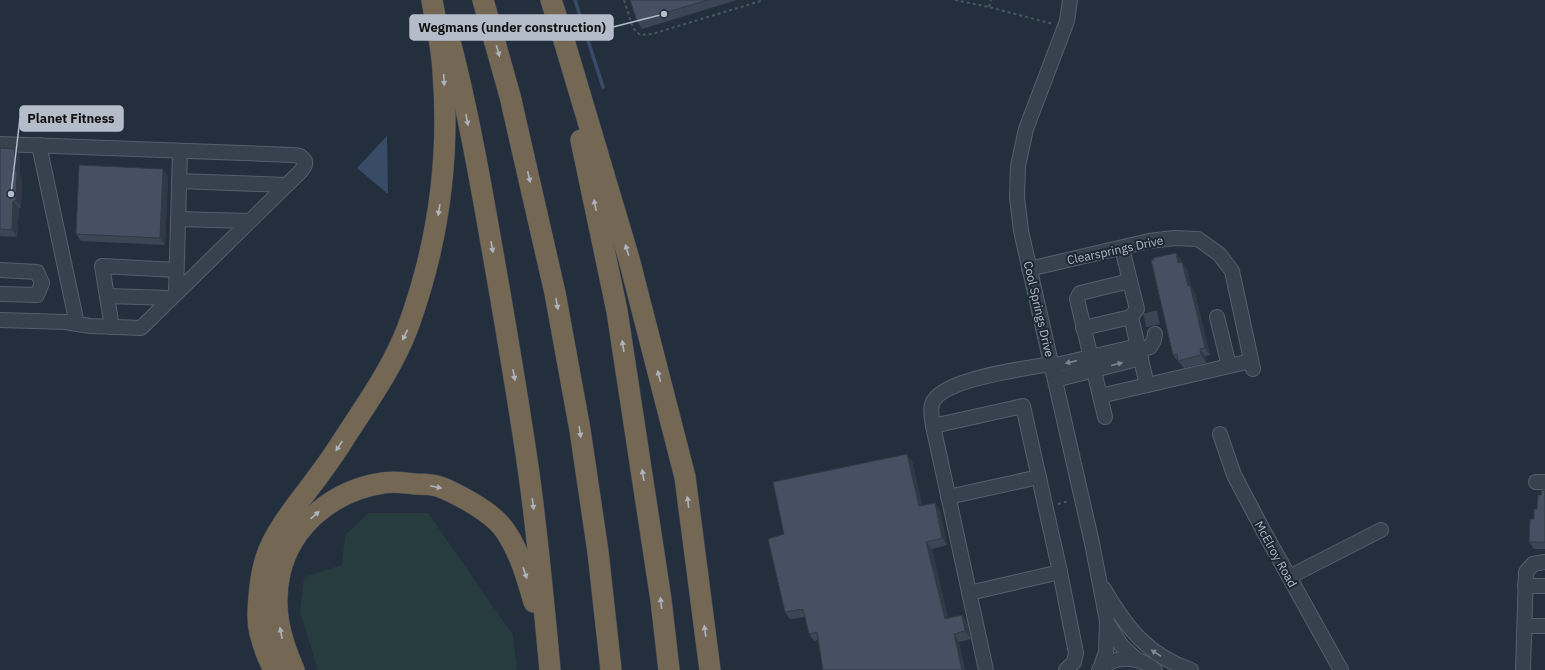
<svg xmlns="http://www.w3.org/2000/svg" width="1545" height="670" font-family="'IBM Plex Sans',sans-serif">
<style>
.green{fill:#263c3f}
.water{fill:#394c67}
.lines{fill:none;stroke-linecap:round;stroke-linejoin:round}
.stream{stroke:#394c67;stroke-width:3.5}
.minor-tunnel{stroke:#3a4453;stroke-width:14;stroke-dasharray:14 7;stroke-linecap:butt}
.minor-casing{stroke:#565f6c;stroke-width:16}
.highway-casing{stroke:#434c59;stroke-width:22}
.path{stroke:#44595c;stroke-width:2;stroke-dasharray:3 3;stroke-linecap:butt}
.minor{stroke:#38414e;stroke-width:14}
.highway{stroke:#746855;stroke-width:21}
.wall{fill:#3b4654}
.shaded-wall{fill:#303945}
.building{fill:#455162;stroke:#303945}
.oneway{fill:#aeb4bd}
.oneway2{fill:#7c8592}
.labels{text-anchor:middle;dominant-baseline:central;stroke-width:4;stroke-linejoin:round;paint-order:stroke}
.street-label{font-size:12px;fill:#b4bcc9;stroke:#1d2633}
.leader{fill:none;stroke:#b4bcc9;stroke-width:1.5}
.callout-dot{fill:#b4bcc9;stroke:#1d2633;stroke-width:1.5}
.callout{fill:#b4bcc9;stroke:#b4bcc9;stroke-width:1.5}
.callout-label{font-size:13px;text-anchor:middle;font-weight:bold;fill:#111}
</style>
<rect width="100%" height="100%" fill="#242f3e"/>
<path class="green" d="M 369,513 L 428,513 L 513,635 L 517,670 L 318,670 L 300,612 L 304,577 L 342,565 L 345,535 Z"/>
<path class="water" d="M 387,136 L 388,194 L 357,168 Z"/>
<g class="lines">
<path class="stream" d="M 575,0 L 603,87"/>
<path class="minor-tunnel" d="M 1150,312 L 1155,334"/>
<defs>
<g id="minor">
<path d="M 1070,0 L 1067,21 L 1026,129 L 1018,166 L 1017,197 L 1021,231 L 1092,543 L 1107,621 L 1106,652 L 1100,669"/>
<path d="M 0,144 L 293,155 L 300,156 L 305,161 L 305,165 L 301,171 L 141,328 L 90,326 L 65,322 L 0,320"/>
<path d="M 39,145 L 77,324"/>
<path d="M 179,181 L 286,185"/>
<path d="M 178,219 L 249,221"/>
<path d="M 1122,248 L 1130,281 L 1080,293 L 1077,299 L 1100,396 L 1251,361"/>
<path d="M 1029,269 L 1149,241 L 1174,238 L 1198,239 L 1219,254 L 1232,271 L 1253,369"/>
<path d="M 0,270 L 37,272 L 42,283 L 37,295 L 0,294"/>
<path d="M 1130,281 L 1137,309 L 1131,317 L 1147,385"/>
<path d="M 176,293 L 180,151"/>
<path d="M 107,296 L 170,298"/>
<path d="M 1217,317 L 1229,366"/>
<path d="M 112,327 L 102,266 L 176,270"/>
<path d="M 1083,328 L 1131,317"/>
<path d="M 1139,350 L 1150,347 L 1154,340 L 1155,334"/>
<path d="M 1052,366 L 1138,346"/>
<path d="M 1055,380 L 1141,358"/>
<path d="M 1100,396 L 1105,417"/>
<path d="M 933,426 L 1023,406 L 1060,572 L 1076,653 L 1074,662 L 1066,670"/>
<path d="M 1220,434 L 1234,475 L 1263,530 L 1341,670"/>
<path d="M 1536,482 L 1545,482"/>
<path d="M 948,497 L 1039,477"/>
<path d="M 1289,577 L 1381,530"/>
<path d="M 1525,586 L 1545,586"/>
<path d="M 1104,589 C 1126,627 1148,656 1191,670"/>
<path d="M 969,593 L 1060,572"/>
<path d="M 1107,622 L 1121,645 L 1137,660"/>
<path d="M 1525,626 L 1545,626"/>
<path d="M 986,670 L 933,426 C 932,419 930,411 932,404 C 940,379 1027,368 1052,364"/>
<path d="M 1099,670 C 1115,655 1138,655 1155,670"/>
<path d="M 1523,670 L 1526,572 L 1533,564 L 1545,562"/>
</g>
<g id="highway">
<path d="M 483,0 L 510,96 L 555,293 L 580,430 L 598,552 L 611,670"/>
<path d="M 551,0 L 563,37 L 629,259 L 685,477 L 710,670"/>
<path d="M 451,45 C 471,123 484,203 498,282 C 509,346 520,410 529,474 C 538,539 544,605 550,670"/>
<path d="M 581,140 L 617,311 L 661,600 L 669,670"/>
<path d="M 274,670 C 268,658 263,646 260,633 C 257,621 258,609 259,597 C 260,584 262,570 266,558 C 276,526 308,492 327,464 C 336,452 343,440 351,428 C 372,396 394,364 408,327 C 438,245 450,159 443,71 C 442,48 436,24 432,0"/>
<path d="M 294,670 C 280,638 272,608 280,573 C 291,525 334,490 383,483 C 393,481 405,483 416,484 C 423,484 432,484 440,487 C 449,490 458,495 467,500 C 481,508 497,518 506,532 C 520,553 527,578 534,602"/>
</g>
</defs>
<use href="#minor" class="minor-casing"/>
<use href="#highway" class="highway-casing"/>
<g class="path">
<path d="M 624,0 L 633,28 L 640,35 L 652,34 L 764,0"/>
<path d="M 955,0 L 989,7 L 1053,24"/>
<path d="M 989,7 L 991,0"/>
<path d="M 1058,504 L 1069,501"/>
</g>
<use href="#minor" class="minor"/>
<use href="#highway" class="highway"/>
</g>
<g class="wall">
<path d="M 630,0 L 737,0 L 642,29 L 637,21 Z"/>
<path d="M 0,148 L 20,156 L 20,175 L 22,179 L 21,208 L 19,208 L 17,237 L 0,236 Z"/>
<path d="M 168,176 L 165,245 L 81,241 L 76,234 Z"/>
<path d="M 1181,260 L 1182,262 L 1187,269 L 1191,286 L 1195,293 L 1210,355 L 1205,356 L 1206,363 L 1184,368 L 1179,362 L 1178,362 L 1173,355 Z"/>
<path d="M 912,461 L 922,505 L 935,503 L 940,511 L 947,545 L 932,549 L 948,618 L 962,615 L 967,623 L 971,639 L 959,642 L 965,670 L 823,670 L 818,640 L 814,641 L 809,634 L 805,617 L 790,619 L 785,612 L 784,534 Z"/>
<path d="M 1545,490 L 1545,549 L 1534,549 L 1529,542 L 1534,519 L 1541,495 Z"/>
</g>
<g class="shaded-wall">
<path d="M 15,149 L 20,156 L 20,175 L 22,179 L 21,208 L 16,201 L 14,171 Z"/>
<path d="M 163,169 L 168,176 L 165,245 L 160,238 Z"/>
<path d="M 13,201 L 19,208 L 17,237 L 12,230 Z"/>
<path d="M 1176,253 L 1181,260 L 1183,270 L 1178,263 Z"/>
<path d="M 1182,262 L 1187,269 L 1191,286 L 1195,293 L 1210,355 L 1205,348 L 1188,286 Z"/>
<path d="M 1200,349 L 1205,356 L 1206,363 L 1201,355 Z"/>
<path d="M 907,454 L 912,461 L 924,513 L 919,506 Z"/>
<path d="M 935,503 L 940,511 L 947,545 L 942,538 Z"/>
<path d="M 926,542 L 932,549 L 950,627 L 945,619 Z"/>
<path d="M 962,615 L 967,623 L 971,639 L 965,631 Z"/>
<path d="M 954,634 L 959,642 L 965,670 L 962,670 Z"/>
</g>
<g class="building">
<path d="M 630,0 L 708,0 L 637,21 Z"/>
<path d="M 0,148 L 15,149 L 14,171 L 17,171 L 16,201 L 13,201 L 12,230 L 0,229 Z"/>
<path d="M 79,165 L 163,169 L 160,238 L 76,234 Z"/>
<path d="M 1176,253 L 1178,263 L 1182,262 L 1188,286 L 1190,285 L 1205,348 L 1200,349 L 1201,355 L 1178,361 L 1177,354 L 1173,355 L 1151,260 L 1154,260 L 1153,258 Z"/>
<path d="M 907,454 L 919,506 L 935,503 L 942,538 L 926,542 L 945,619 L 962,615 L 965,631 L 954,634 L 962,670 L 823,670 L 817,632 L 809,634 L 803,609 L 785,612 L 768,539 L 784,534 L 773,482 Z"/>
<path d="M 1542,490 L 1545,490 L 1545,542 L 1529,542 L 1530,519 L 1534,519 L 1534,509 L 1537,509 L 1538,495 L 1541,495 Z"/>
</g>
<defs><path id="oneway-solid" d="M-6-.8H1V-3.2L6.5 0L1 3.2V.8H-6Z"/></defs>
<g class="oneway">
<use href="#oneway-solid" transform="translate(498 51) rotate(74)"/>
<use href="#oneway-solid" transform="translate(444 80) rotate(87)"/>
<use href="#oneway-solid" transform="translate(467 120) rotate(79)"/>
<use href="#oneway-solid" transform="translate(529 177) rotate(77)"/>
<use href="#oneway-solid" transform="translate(595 205) rotate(-102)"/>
<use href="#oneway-solid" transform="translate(439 210) rotate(99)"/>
<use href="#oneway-solid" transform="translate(492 247) rotate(80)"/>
<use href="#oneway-solid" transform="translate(627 250) rotate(-107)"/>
<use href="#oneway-solid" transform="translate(557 304) rotate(80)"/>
<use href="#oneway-solid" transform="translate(405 335) rotate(116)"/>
<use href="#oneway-solid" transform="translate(623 346) rotate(-99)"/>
<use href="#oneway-solid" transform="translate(514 375) rotate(80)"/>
<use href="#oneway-solid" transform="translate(659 376) rotate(-104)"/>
<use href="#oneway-solid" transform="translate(580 432) rotate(81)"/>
<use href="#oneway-solid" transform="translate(339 446) rotate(123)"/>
<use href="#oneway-solid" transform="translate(643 475) rotate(-99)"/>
<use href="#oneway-solid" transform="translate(436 487) rotate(12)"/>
<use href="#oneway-solid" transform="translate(688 502) rotate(-97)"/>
<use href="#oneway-solid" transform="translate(533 504) rotate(83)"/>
<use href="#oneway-solid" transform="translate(315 515) rotate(-41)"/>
<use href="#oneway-solid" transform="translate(525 573) rotate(71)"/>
<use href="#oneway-solid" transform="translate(661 603) rotate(-97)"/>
<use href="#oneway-solid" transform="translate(705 631) rotate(-98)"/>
<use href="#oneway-solid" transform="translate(281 633) rotate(-101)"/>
</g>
<g class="oneway2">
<use href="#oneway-solid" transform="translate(1071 362) rotate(167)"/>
<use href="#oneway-solid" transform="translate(1117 364) rotate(-14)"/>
<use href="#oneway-solid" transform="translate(1156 653) rotate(-147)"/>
</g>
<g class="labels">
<g class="street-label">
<text transform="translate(1115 250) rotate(-12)">Clearsprings Drive</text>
<text transform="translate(1039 309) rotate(77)">Cool Springs Drive</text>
<text transform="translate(1276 554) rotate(61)">McElroy Road</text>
</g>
</g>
<path class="leader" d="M664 14L613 27M11 194L20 118"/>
<g class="callout-dot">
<circle cx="664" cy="14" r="4"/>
<circle cx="11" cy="194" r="4"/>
</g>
<g class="callout">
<rect x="410" y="15" width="203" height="25" rx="4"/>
<rect x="20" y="106" width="103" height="25" rx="4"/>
</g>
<g class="callout-label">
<text x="512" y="32">Wegmans (under construction)</text>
<text x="71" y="123">Planet Fitness</text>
</g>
</svg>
